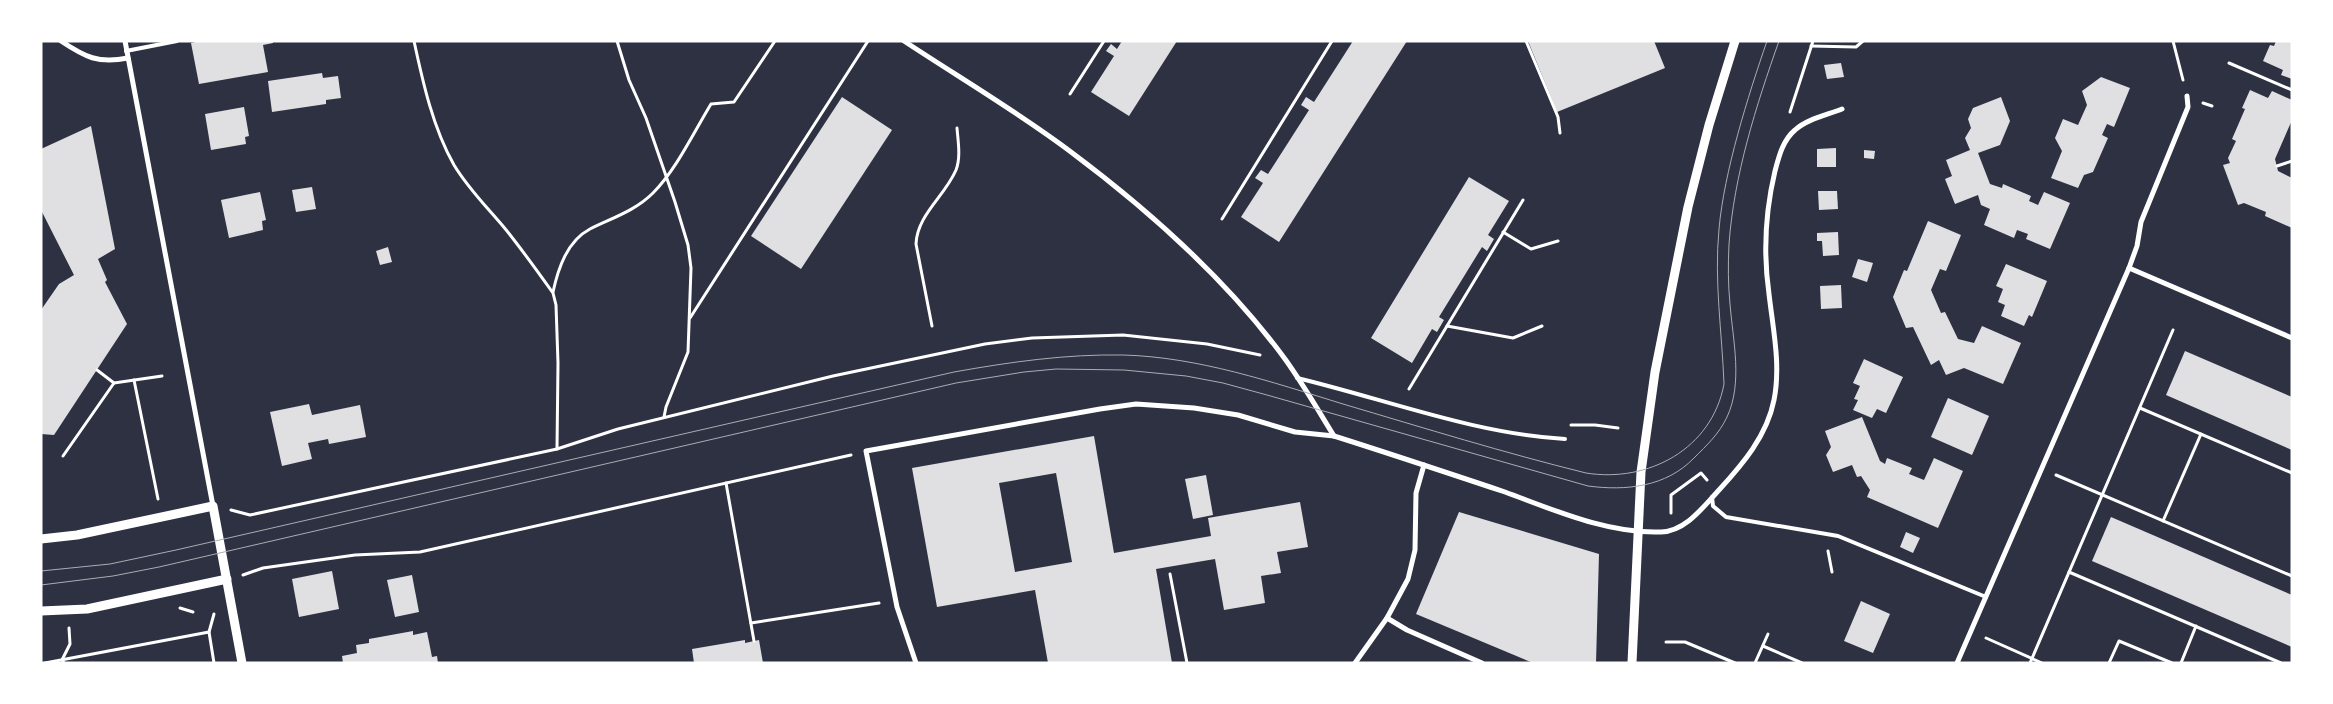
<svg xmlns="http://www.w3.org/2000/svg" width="2333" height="704" font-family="Commissioner,sans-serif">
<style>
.building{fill:#e0e0e3;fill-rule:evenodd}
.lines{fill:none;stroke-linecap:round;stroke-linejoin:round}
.path{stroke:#fff;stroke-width:3}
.service{stroke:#fff;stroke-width:4}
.minor{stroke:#fff;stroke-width:5}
.tertiary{stroke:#fff;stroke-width:9}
.tram{stroke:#abadb3;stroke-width:1}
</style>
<rect width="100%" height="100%" fill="#2d3142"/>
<g class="building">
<path d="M 200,41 L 273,41 L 273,43 L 263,45 L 268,72 L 199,84 L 191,43 Z"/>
<path d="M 1122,41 L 1177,41 L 1129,116 L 1091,92 L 1114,56 L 1106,51 L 1111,44 L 1117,49 Z"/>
<path d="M 1353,41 L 1407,41 L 1279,242 L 1241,217 L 1263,183 L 1255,178 L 1261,170 L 1268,174 L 1309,110 L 1301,105 L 1306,97 L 1314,102 Z"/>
<path d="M 1528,41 L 1654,41 L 1665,68 L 1557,112 Z"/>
<path d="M 2276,41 L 2292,41 L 2292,79 L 2281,75 L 2283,70 L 2263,61 L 2270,45 L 2274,46 Z"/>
<path d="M 1841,63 L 1844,77 L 1827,79 L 1824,65 Z"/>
<path d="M 322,73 L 323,78 L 338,76 L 341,98 L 326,100 L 326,104 L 272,112 L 268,81 Z"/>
<path d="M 2101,77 L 2130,88 L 2114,127 L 2107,124 L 2102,135 L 2108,138 L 2093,172 L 2084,175 L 2078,188 L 2051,178 L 2062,151 L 2055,138 L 2063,119 L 2078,125 L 2087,105 L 2082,91 Z"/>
<path d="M 2250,90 L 2268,98 L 2272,91 L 2292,100 L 2292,120 L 2275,159 L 2278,171 L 2292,178 L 2292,228 L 2265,216 L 2266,212 L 2244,203 L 2238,205 L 2223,165 L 2230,163 L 2228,158 L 2236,141 L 2232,139 L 2245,109 L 2242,108 Z"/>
<path d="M 842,97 L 892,130 L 801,269 L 751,236 Z"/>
<path d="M 2001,97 L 2010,121 L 2000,145 L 1978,153 L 1990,184 L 2002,188 L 2003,184 L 2031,196 L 2029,201 L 2038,205 L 2044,192 L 2070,203 L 2050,249 L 2026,239 L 2028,234 L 2017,230 L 2014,238 L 1984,225 L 1990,209 L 1981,205 L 1978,195 L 1955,204 L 1945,179 L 1952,176 L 1946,160 L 1970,150 L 1965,138 L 1971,128 L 1968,119 L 1973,108 Z"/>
<path d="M 244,107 L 249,136 L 245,137 L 246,144 L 211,150 L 205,114 Z"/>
<path d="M 91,126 L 115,249 L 98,259 L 107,280 L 105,282 L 127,324 L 54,435 L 41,434 L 41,310 L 59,284 L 74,275 L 41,210 L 41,149 Z"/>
<path d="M 1836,148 L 1836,167 L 1817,167 L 1817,149 Z"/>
<path d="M 1864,150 L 1875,151 L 1874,159 L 1864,158 Z"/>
<path d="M 1469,177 L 1509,201 L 1488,235 L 1494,239 L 1487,251 L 1482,247 L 1439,317 L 1444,320 L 1437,332 L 1432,329 L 1412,363 L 1371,338 Z"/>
<path d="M 312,187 L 316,209 L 296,212 L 292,190 Z"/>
<path d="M 1818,191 L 1837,191 L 1838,209 L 1819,210 Z"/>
<path d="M 260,192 L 266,220 L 262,221 L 263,230 L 229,238 L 221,200 Z"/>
<path d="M 1928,221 L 1961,235 L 1946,271 L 1940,269 L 1931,290 L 1941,313 L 1945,312 L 1958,339 L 1974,343 L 1982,326 L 2021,343 L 2003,384 L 1964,368 L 1946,375 L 1939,360 L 1931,365 L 1913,327 L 1906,328 L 1893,297 L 1904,270 L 1907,271 Z"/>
<path d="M 1838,232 L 1839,255 L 1823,256 L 1822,241 L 1817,241 L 1817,233 Z"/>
<path d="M 388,247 L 392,262 L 380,265 L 376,251 Z"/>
<path d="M 1858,259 L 1873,263 L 1867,282 L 1852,277 Z"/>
<path d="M 2006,264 L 2047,281 L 2032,317 L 2029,315 L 2024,326 L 2001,316 L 2005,305 L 1998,302 L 2003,289 L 1996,286 Z"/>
<path d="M 1841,285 L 1842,308 L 1821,309 L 1820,286 Z"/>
<path d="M 2185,351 L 2292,397 L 2292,450 L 2166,395 Z"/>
<path d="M 1864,359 L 1903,377 L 1886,413 L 1877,409 L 1872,418 L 1853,410 L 1858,400 L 1854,399 L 1860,386 L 1853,383 Z"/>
<path d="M 1948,398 L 1989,416 L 1972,455 L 1931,437 Z"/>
<path d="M 309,404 L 312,415 L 360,405 L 366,437 L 329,444 L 328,439 L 308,443 L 312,459 L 282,466 L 270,412 Z"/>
<path d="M 1862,417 L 1880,461 L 1885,464 L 1887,458 L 1912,468 L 1909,474 L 1924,480 L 1934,458 L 1963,471 L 1938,528 L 1867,497 L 1870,490 L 1861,476 L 1857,477 L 1852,465 L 1833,472 L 1826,455 L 1831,447 L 1825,431 Z"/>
<path d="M 1094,436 L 1114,553 L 1211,536 L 1208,518 L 1300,502 L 1308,547 L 1277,552 L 1281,573 L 1261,576 L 1265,603 L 1224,610 L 1215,559 L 1156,569 L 1172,663 L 1048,663 L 1035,590 L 937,607 L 912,468 ZM 1056,473 L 1072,562 L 1015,572 L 999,483 Z"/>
<path d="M 1206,475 L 1213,515 L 1193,519 L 1185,479 Z"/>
<path d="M 1459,512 L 1599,554 L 1596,663 L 1533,663 L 1416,614 Z"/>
<path d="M 2111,517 L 2292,595 L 2292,647 L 2092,561 Z"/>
<path d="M 1906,532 L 1920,538 L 1913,553 L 1900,547 Z"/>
<path d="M 332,571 L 339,609 L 299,617 L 292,579 Z"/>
<path d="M 412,575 L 419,612 L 395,617 L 387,580 Z"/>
<path d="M 1861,601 L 1890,614 L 1873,653 L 1844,641 Z"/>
<path d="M 413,631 L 413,635 L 427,632 L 432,657 L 437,656 L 438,663 L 343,663 L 342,656 L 357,653 L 356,645 L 369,643 L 369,639 Z"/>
<path d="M 745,640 L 745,643 L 759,640 L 763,663 L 694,663 L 692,649 Z"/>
</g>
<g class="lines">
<g class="path">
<path d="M 414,41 C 423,83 433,128 454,165 C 469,190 489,209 507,231 C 523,251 538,272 553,293 L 556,305 L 558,363 L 557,449"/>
<path d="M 617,41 L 629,80 L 646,118 L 675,202 L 688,245 L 691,268 L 688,352 L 666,407 L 664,417"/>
<path d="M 1526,41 L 1558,117 L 1560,133"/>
<path d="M 2173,41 L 2183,80"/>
<path d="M 1811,46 L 1856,47 L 1863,41"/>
<path d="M 2229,63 L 2292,90"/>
<path d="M 1070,94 L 1104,41"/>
<path d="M 2203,103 L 2212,106"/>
<path d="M 1790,112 L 1813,41"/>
<path d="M 2277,166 L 2292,161"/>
<path d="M 1222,219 L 1332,41"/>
<path d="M 1503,232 L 1531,249 L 1558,241"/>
<path d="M 553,292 C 558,269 567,241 590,229 C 612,218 635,211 653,193 C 676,170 694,132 711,104 L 734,102 L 775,41"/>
<path d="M 690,318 L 868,41"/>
<path d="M 932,326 L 916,244 C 917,215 945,196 956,170 C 961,157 958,141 957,128"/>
<path d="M 1447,326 L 1513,338 L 1542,326"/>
<path d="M 97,370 L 114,383"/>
<path d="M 134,380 L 158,499"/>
<path d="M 1409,389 L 1523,200"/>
<path d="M 2140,408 L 2292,473"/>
<path d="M 1571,425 L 1595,425 L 1618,428"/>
<path d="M 63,456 L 114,383 L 162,376"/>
<path d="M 2056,475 L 2292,576"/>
<path d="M 726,483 L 754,641"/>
<path d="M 231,510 L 250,515 L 557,449 L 618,429 L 833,376 L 985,344 L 1032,338 L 1123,335 L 1207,344 L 1260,355"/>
<path d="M 1671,513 L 1671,495 L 1701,473 L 1707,480"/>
<path d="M 2163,521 L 2201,434"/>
<path d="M 1828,551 L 1832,572"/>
<path d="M 2069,572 L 2281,663"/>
<path d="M 1170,574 L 1187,663"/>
<path d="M 243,575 L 263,568 L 355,555 L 420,552 L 851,455"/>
<path d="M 180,608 L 193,612"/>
<path d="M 214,614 L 209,632 L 214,663"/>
<path d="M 751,623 L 879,603"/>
<path d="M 1986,638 L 2042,663"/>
<path d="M 1666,642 L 1685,642 L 1735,663"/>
<path d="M 1763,646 L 1802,663"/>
<path d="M 45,663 L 209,632"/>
<path d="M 64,663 L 62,660 L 70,644 L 69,628"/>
<path d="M 1755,663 L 1768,634"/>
<path d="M 2030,663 L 2173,330"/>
<path d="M 2109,663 L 2119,641 L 2172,663"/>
<path d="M 2181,663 L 2196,626"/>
</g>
<g class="service">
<path d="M 126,51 L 177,41"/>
<path d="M 1297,378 C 1385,399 1475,434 1565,439"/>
<path d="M 1712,497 L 1713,506 L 1726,517 L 1838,536 L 1986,597"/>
</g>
<g class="minor">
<path d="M 61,41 C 85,57 98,64 128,58"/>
<path d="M 125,41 L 213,506"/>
<path d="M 904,41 C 960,78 1018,112 1071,152 C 1150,211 1227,280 1285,359 C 1303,384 1318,410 1334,436"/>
<path d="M 2129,268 L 2292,338"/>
<path d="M 1387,618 L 1407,630 L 1482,663"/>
<path d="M 916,663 L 897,607 L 866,451 L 1100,409 L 1136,404 L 1194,408 L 1238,415 L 1295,432 L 1334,436 C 1391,454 1448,473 1505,492 C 1554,510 1608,534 1661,532 C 1686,531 1703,507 1719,490 C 1742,465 1767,436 1774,400 C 1781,365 1773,329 1769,294 C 1763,252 1765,213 1775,171 C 1779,156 1783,140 1795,130 C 1807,119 1827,115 1842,109"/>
<path d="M 1355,663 L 1387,618 L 1408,579 L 1415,550 L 1416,493 L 1424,465"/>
<path d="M 1957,663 L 2129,268 L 2137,246 L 2141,222 L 2188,107 L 2187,96"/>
</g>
<g class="tertiary">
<path d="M 41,539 L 77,535 L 213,506 L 242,663"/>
<path d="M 41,611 L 87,609 L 227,579"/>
<path d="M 1632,663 L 1641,472 L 1655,372 L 1688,207 L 1709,125 L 1735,41"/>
</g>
<g class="tram">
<path d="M 41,571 L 110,564 L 176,550 L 954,372 C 1010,362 1066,354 1123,355 C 1198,357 1272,382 1343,404 C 1424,428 1505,453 1586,473 C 1648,483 1712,449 1724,384 C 1722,332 1714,281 1719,229 C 1724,172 1748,96 1767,41"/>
<path d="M 41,585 L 113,576 L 159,567 L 956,383 L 1024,372 L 1056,369 L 1124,370 L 1186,376 L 1223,383 L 1267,395 L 1588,486 C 1626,491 1666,487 1694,458 C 1707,445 1719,434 1727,417 C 1743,383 1733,341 1730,304 C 1728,285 1728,264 1729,244 C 1734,175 1756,106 1779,41"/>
</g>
</g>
<rect width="2333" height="704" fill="none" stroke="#ffffff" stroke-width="85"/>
</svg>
